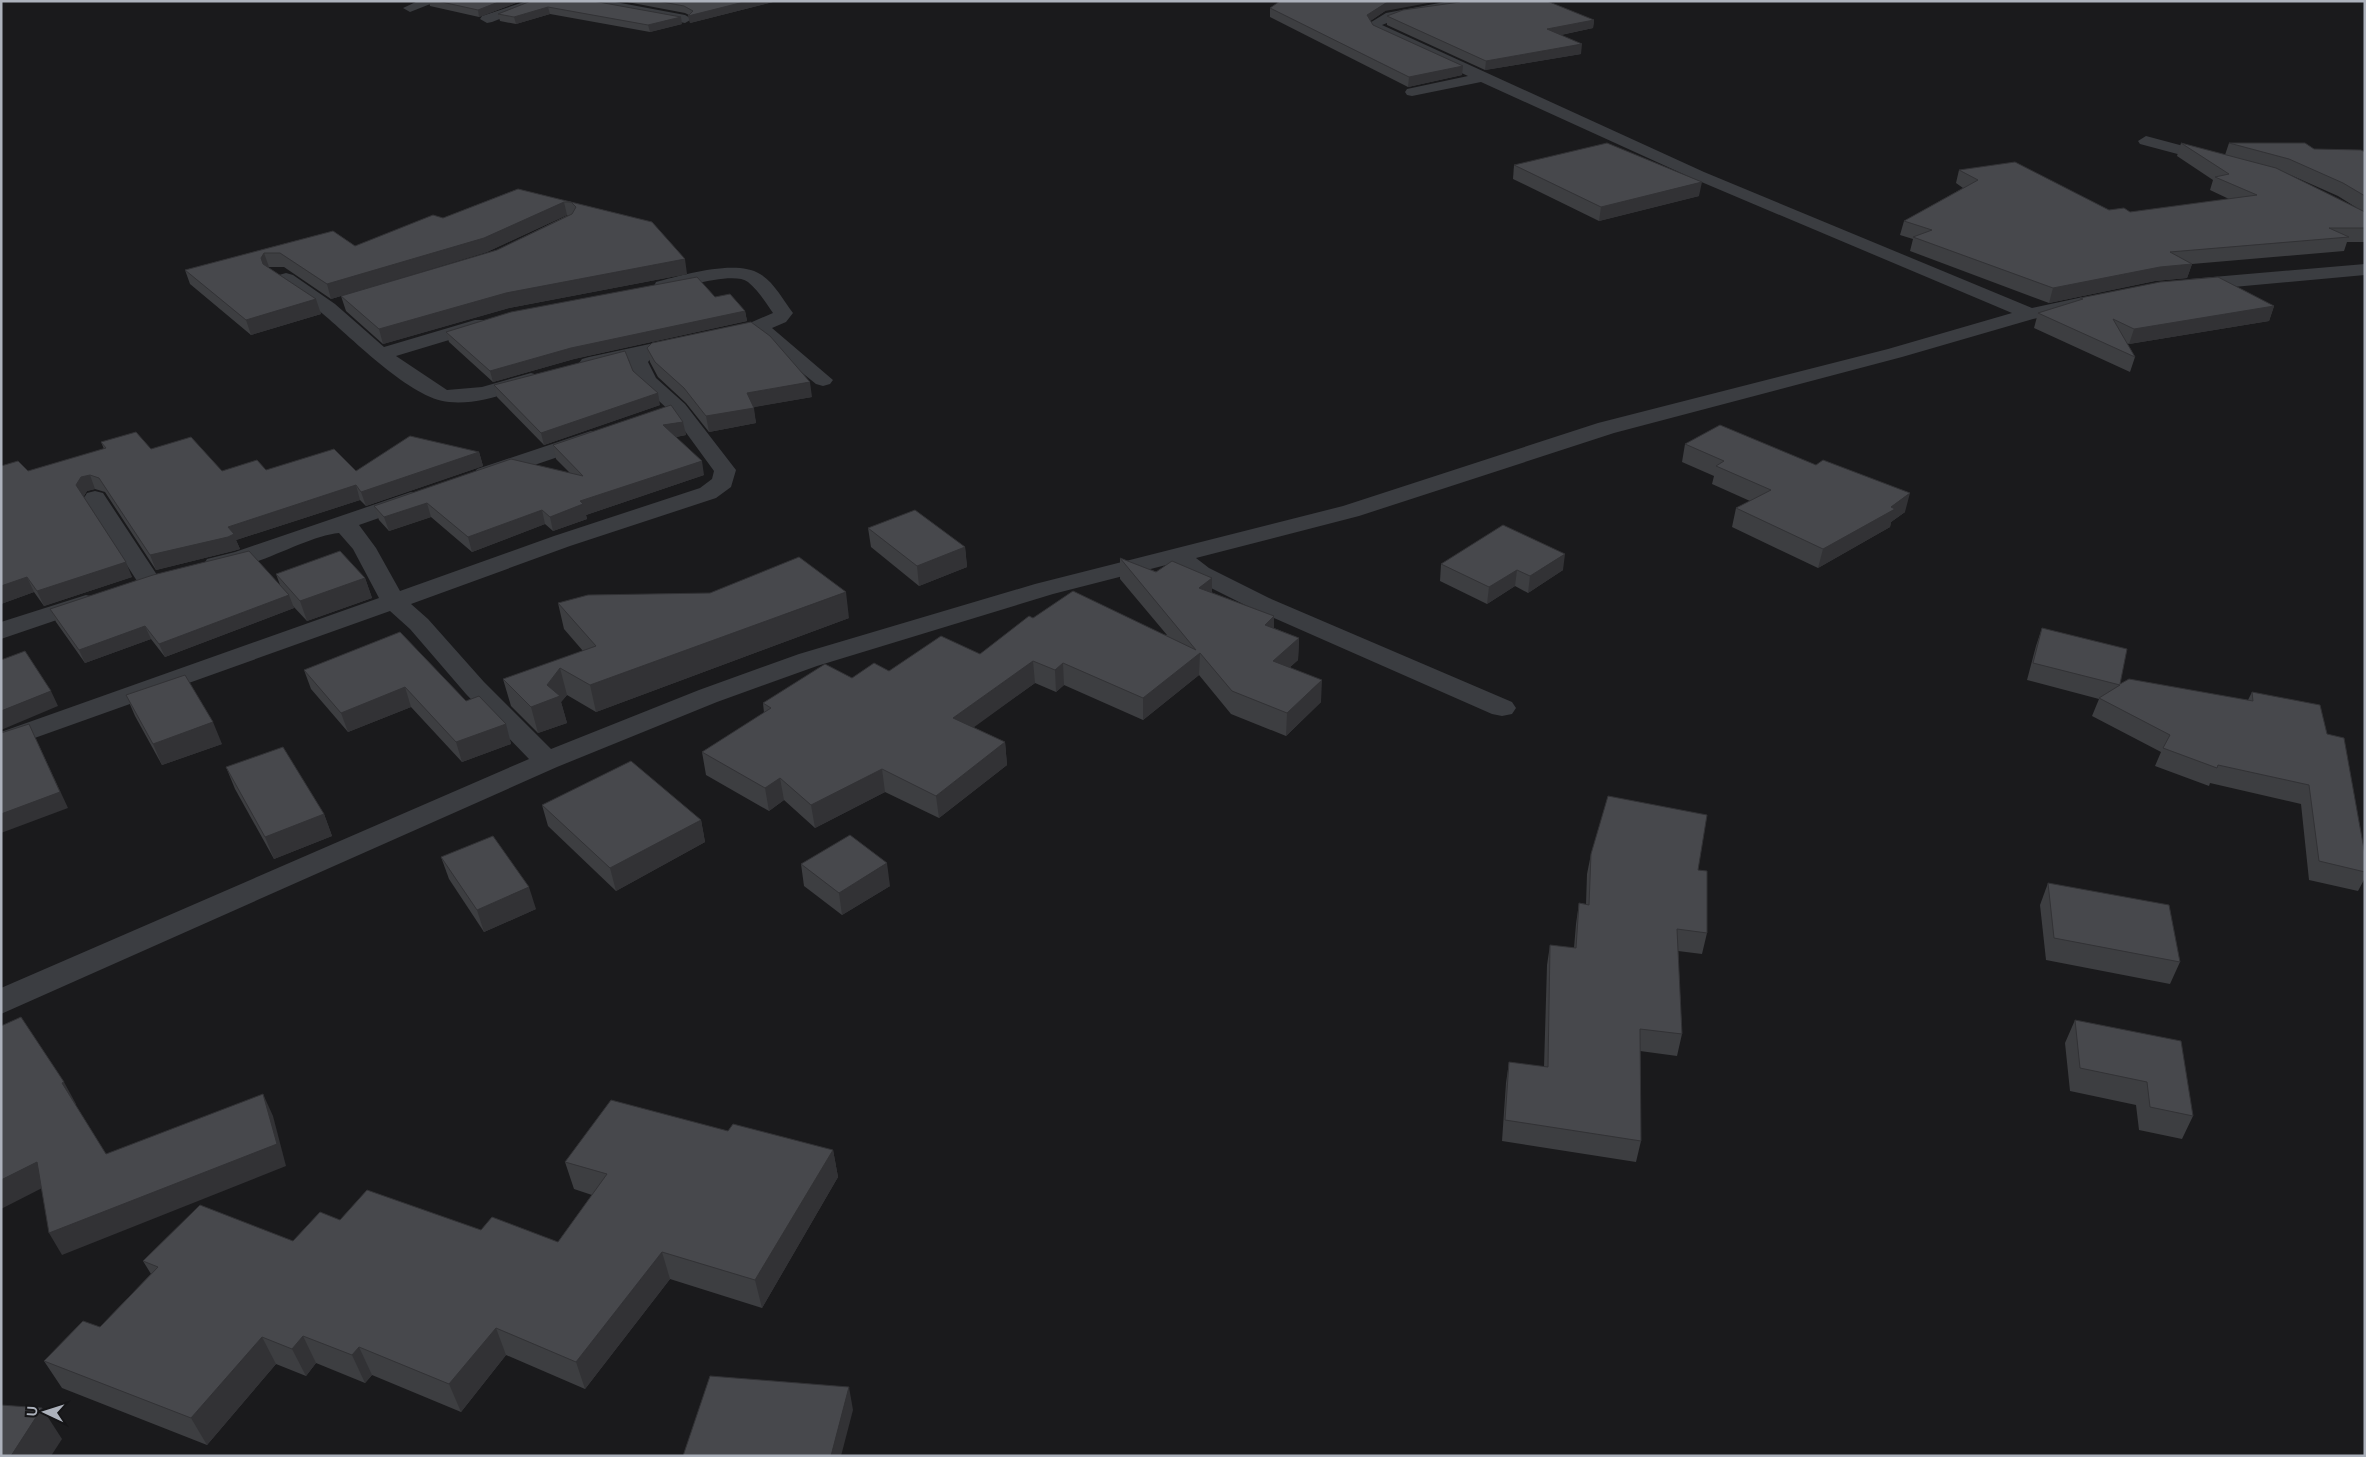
<svg xmlns="http://www.w3.org/2000/svg" width="2366" height="1457" font-family="Lato,sans-serif">
<style>
.lines{fill:none;stroke-linecap:round;stroke-linejoin:round}
.minor{fill:#3b3d41;fill-rule:evenodd}
.wall{fill:#3d3e41;fill-rule:evenodd}
.shaded-wall{fill:#323235}
.building{fill:#47484c;stroke:#323235}
</style>
<rect width="100%" height="100%" fill="#1a1a1c"/>
<g class="lines">
<g class="minor">
<path d="M 418,1 L 438,1 L 410,12 L 403,8 Z"/>
<path d="M 527,1 L 546,1 L 492,22 L 487,23 L 480,19 L 482,16 Z"/>
<path d="M 582,1 L 610,1 L 685,15 L 692,19 L 685,23 L 588,5 Z"/>
<path d="M 1450,1 L 1463,1 L 1459,9 L 1402,17 L 1382,25 L 1704,172 L 2032,308 L 2083,297 L 2090,299 L 2093,303 L 2090,307 L 2033,319 L 1902,357 L 1614,433 L 1359,516 L 1196,558 L 1209,568 L 1269,598 L 1512,702 L 1516,708 L 1512,714 L 1502,716 L 1492,714 L 1251,608 L 1191,578 L 1174,563 L 1053,594 L 817,666 L 717,702 L 557,767 L 1,1014 L 1,988 L 529,759 L 466,694 L 410,629 L 390,611 L 1,750 L 1,732 L 379,598 L 353,549 L 339,533 C 303,536 242,578 207,569 L 204,564 L 207,559 L 235,552 L 411,492 L 419,494 L 422,499 L 419,504 L 359,525 L 376,548 L 400,591 L 554,536 L 700,488 L 712,479 L 714,471 L 671,412 L 637,381 L 630,370 L 629,360 L 589,369 L 582,367 L 579,363 L 582,359 L 589,357 L 752,322 L 773,313 C 766,303 758,290 748,282 C 733,271 681,288 663,292 L 656,290 L 654,286 L 656,282 C 683,275 736,259 760,274 C 773,281 784,301 793,313 L 786,322 L 772,328 L 833,380 L 830,384 L 823,386 L 816,384 L 754,334 L 654,355 L 648,362 L 656,378 L 685,404 L 736,470 L 731,487 L 716,498 L 570,546 L 411,604 L 428,619 L 484,682 L 551,749 L 699,690 L 799,654 L 1035,584 L 1343,506 L 1598,423 L 1888,349 L 2012,313 L 1692,178 L 1481,82 L 1412,96 L 1407,95 L 1405,92 L 1407,89 L 1468,76 L 1373,32 L 1368,24 L 1386,13 Z"/>
<path d="M 2146,136 L 2221,156 L 2223,159 L 2215,164 L 2140,144 L 2138,141 Z"/>
<path d="M 2365,264 L 2365,275 L 2190,291 L 2183,289 L 2181,285 L 2183,281 L 2190,279 Z"/>
<path d="M 286,273 L 293,275 L 335,304 L 384,347 L 475,320 L 489,320 L 492,324 L 489,328 L 396,356 L 447,390 L 482,387 L 531,373 L 538,375 L 541,379 L 538,383 C 510,392 480,405 449,402 C 411,399 353,339 323,314 C 310,302 294,293 279,283 L 277,279 L 279,275 Z"/>
<path d="M 591,431 L 599,433 L 602,438 L 599,443 L 493,479 L 485,481 L 477,479 L 474,474 L 477,469 Z"/>
<path d="M 95,491 L 103,493 L 161,581 L 158,586 L 149,588 L 140,586 L 137,581 L 84,498 L 87,493 Z"/>
<path d="M 86,595 L 95,597 L 98,602 L 95,607 L 1,639 L 1,622 Z"/>
</g>
</g>
<g class="wall">
<path d="M 429,1 L 521,1 L 479,17 L 430,6 Z"/>
<path d="M 531,1 L 682,24 L 650,32 L 550,14 L 516,24 L 500,21 L 498,14 Z"/>
<path d="M 622,1 L 777,1 L 690,23 L 689,15 L 685,13 Z"/>
<path d="M 1460,2 L 1594,20 L 1593,28 L 1561,35 L 1581,54 L 1485,70 L 1387,25 L 1387,16 Z"/>
<path d="M 1270,8 L 1385,11 L 1370,21 L 1373,25 L 1462,75 L 1408,87 L 1270,17 Z"/>
<path d="M 2181,143 L 2225,155 L 2229,143 L 2314,149 L 2365,152 L 2365,242 L 2347,242 L 2344,251 L 2192,264 L 2187,278 L 2155,281 L 2049,303 L 1910,251 L 1913,239 L 1900,235 L 1904,221 L 1963,188 L 1956,183 L 1959,170 L 2109,210 L 2130,212 L 2229,199 L 2210,190 L 2213,180 L 2177,156 ZM 2284,172 L 2338,196 L 2357,208 Z"/>
<path d="M 1514,165 L 1699,196 L 1599,221 L 1513,179 Z"/>
<path d="M 518,189 L 652,222 L 687,274 L 509,308 L 383,344 L 346,311 L 341,296 L 497,250 L 568,215 L 567,215 L 487,252 L 331,299 L 284,267 L 269,267 L 269,268 L 316,299 L 321,314 L 251,335 L 190,284 L 185,270 L 333,231 L 355,246 L 443,218 Z"/>
<path d="M 715,297 L 745,311 L 747,321 L 574,359 L 493,382 L 449,342 L 446,332 Z"/>
<path d="M 2080,298 L 2274,306 L 2269,321 L 2129,344 L 2127,343 L 2135,357 L 2130,372 L 2034,328 L 2038,313 L 2079,300 Z"/>
<path d="M 647,348 L 812,397 L 753,407 L 756,423 L 709,432 L 686,403 L 658,377 L 650,362 Z"/>
<path d="M 633,371 L 660,405 L 544,445 L 497,397 L 494,385 Z"/>
<path d="M 683,422 L 686,435 L 676,437 L 704,475 L 586,515 L 587,519 L 553,531 L 545,524 L 472,552 L 431,517 L 389,531 L 379,520 L 374,506 L 570,473 L 556,459 L 553,445 Z"/>
<path d="M 101,442 L 151,449 L 222,471 L 356,471 L 479,452 L 483,466 L 366,506 L 360,500 L 236,540 L 240,549 L 233,551 L 156,570 L 105,492 L 95,489 L 87,491 L 84,496 L 132,577 L 44,606 L 34,592 L 1,604 L 28,471 L 104,449 Z"/>
<path d="M 1685,444 L 1905,512 L 1891,522 L 1890,527 L 1818,568 L 1732,527 L 1736,508 L 1750,501 L 1712,484 L 1714,476 L 1682,462 Z"/>
<path d="M 868,528 L 965,547 L 967,567 L 919,586 L 871,547 Z"/>
<path d="M 1120,558 L 1274,616 L 1274,628 L 1299,638 L 1298,660 L 1290,667 L 1321,702 L 1286,736 L 1231,714 L 1199,675 L 1143,720 L 1064,685 L 1056,692 L 1035,683 L 973,727 L 1005,742 L 1007,765 L 939,818 L 885,792 L 815,828 L 784,800 L 769,811 L 706,775 L 702,752 L 764,713 L 763,703 L 852,678 L 980,654 L 1033,618 L 1167,635 L 1120,579 Z"/>
<path d="M 1441,564 L 1563,570 L 1528,593 L 1515,586 L 1487,604 L 1440,581 Z"/>
<path d="M 276,574 L 365,578 L 372,598 L 307,621 L 292,605 L 294,608 L 165,657 L 151,639 L 85,663 L 56,622 L 50,609 L 280,585 Z"/>
<path d="M 558,603 L 849,618 L 596,712 L 567,695 L 561,702 L 567,723 L 538,733 L 511,706 L 503,679 L 583,651 L 564,629 Z"/>
<path d="M 2042,628 L 2120,684 L 2248,700 L 2252,692 L 2327,734 L 2365,855 L 2365,878 L 2358,891 L 2309,880 L 2301,804 L 2210,783 L 2209,786 L 2155,766 L 2161,752 L 2092,716 L 2099,699 L 2027,680 L 2036,646 Z"/>
<path d="M 400,632 L 466,701 L 506,724 L 511,744 L 462,762 L 411,707 L 348,732 L 311,689 L 304,670 Z"/>
<path d="M 126,695 L 222,744 L 162,765 L 135,716 Z"/>
<path d="M 226,767 L 324,814 L 332,836 L 274,859 L 235,789 Z"/>
<path d="M 542,805 L 701,820 L 705,842 L 616,891 L 548,826 Z"/>
<path d="M 1591,854 L 1698,870 L 1707,933 L 1702,954 L 1678,951 L 1682,1034 L 1677,1056 L 1640,1051 L 1641,1141 L 1636,1162 L 1502,1141 L 1506,1083 L 1509,1062 L 1544,1067 L 1547,965 L 1550,945 L 1574,948 L 1576,924 L 1579,903 L 1586,904 L 1587,874 Z"/>
<path d="M 441,857 L 536,909 L 484,932 L 449,879 Z"/>
<path d="M 801,864 L 890,886 L 842,915 L 804,886 Z"/>
<path d="M 2048,883 L 2180,962 L 2170,984 L 2046,960 L 2040,905 Z"/>
<path d="M 2075,1020 L 2193,1116 L 2182,1139 L 2139,1130 L 2136,1105 L 2070,1091 L 2065,1043 Z"/>
<path d="M 728,1131 L 833,1150 L 838,1177 L 762,1308 L 670,1279 L 585,1389 L 506,1355 L 461,1412 L 372,1375 L 365,1383 L 316,1363 L 306,1376 L 276,1364 L 207,1445 L 62,1388 L 44,1361 L 100,1327 L 151,1274 L 143,1261 L 293,1241 L 340,1220 L 481,1230 L 558,1242 L 592,1195 L 574,1189 L 565,1162 Z"/>
</g>
<g class="shaded-wall">
<path d="M 501,1 L 521,1 L 479,17 L 478,10 Z"/>
<path d="M 748,1 L 777,1 L 690,23 L 688,16 Z"/>
<path d="M 1394,1 L 1439,1 L 1385,11 L 1366,24 L 1367,15 L 1386,3 Z"/>
<path d="M 548,7 L 550,14 L 516,24 L 514,17 Z"/>
<path d="M 681,17 L 682,24 L 650,32 L 648,25 Z"/>
<path d="M 1594,20 L 1593,28 L 1546,38 L 1547,29 Z"/>
<path d="M 1582,44 L 1581,54 L 1485,70 L 1486,61 Z"/>
<path d="M 1463,66 L 1462,75 L 1408,87 L 1409,77 Z"/>
<path d="M 1702,182 L 1699,196 L 1599,221 L 1601,207 Z"/>
<path d="M 564,202 L 567,215 L 487,252 L 331,299 L 327,284 Z"/>
<path d="M 264,253 L 269,267 L 265,272 L 261,258 Z"/>
<path d="M 685,259 L 687,274 L 509,308 L 383,344 L 379,329 L 506,293 Z"/>
<path d="M 2192,264 L 2187,278 L 2155,281 L 2049,303 L 2053,288 L 2160,267 Z"/>
<path d="M 316,299 L 321,314 L 251,335 L 246,320 Z"/>
<path d="M 2274,306 L 2269,321 L 2129,344 L 2134,329 Z"/>
<path d="M 745,311 L 747,321 L 574,359 L 493,382 L 490,371 L 571,348 Z"/>
<path d="M 810,382 L 812,397 L 749,408 L 747,393 Z"/>
<path d="M 658,393 L 660,405 L 544,445 L 541,433 Z"/>
<path d="M 754,408 L 756,423 L 709,432 L 706,416 Z"/>
<path d="M 683,422 L 686,435 L 666,439 L 663,425 Z"/>
<path d="M 479,452 L 483,466 L 366,506 L 361,492 Z"/>
<path d="M 702,461 L 704,475 L 586,515 L 587,519 L 553,531 L 550,517 L 580,501 Z"/>
<path d="M 90,475 L 95,489 L 87,491 L 82,499 L 76,485 L 81,477 Z"/>
<path d="M 356,485 L 360,500 L 236,540 L 240,549 L 233,551 L 156,570 L 150,555 L 228,527 Z"/>
<path d="M 1910,493 L 1905,512 L 1891,522 L 1890,527 L 1818,568 L 1823,549 L 1891,507 Z"/>
<path d="M 427,503 L 431,517 L 389,531 L 384,517 Z"/>
<path d="M 542,510 L 545,524 L 472,552 L 468,537 Z"/>
<path d="M 965,547 L 967,567 L 919,586 L 917,566 Z"/>
<path d="M 1565,554 L 1563,570 L 1528,593 L 1530,576 Z"/>
<path d="M 126,562 L 132,577 L 44,606 L 37,591 Z"/>
<path d="M 1517,570 L 1515,586 L 1487,604 L 1489,587 Z"/>
<path d="M 27,577 L 34,592 L 1,604 L 1,586 Z"/>
<path d="M 365,578 L 372,598 L 307,621 L 300,601 Z"/>
<path d="M 1212,578 L 1212,599 L 1199,588 Z"/>
<path d="M 846,592 L 849,618 L 596,712 L 590,685 Z"/>
<path d="M 289,595 L 294,608 L 165,657 L 159,644 Z"/>
<path d="M 1274,616 L 1274,638 L 1265,625 Z"/>
<path d="M 145,626 L 151,639 L 85,663 L 79,650 Z"/>
<path d="M 1299,638 L 1298,660 L 1272,683 L 1273,661 Z"/>
<path d="M 1200,653 L 1199,675 L 1143,720 L 1143,698 Z"/>
<path d="M 1033,661 L 1035,683 L 955,741 L 953,718 Z"/>
<path d="M 1063,663 L 1064,685 L 1056,692 L 1055,670 Z"/>
<path d="M 560,668 L 567,695 L 561,702 L 567,723 L 538,733 L 531,707 Z"/>
<path d="M 1322,680 L 1321,702 L 1286,736 L 1287,713 Z"/>
<path d="M 405,687 L 411,707 L 348,732 L 341,713 Z"/>
<path d="M 51,691 L 58,706 L 1,730 L 1,711 Z"/>
<path d="M 213,722 L 222,744 L 162,765 L 153,744 Z"/>
<path d="M 506,724 L 511,744 L 462,762 L 456,742 Z"/>
<path d="M 36,739 L 68,808 L 1,833 L 1,814 Z"/>
<path d="M 1005,742 L 1007,765 L 939,818 L 936,796 Z"/>
<path d="M 882,769 L 885,792 L 815,828 L 811,805 Z"/>
<path d="M 780,778 L 784,800 L 769,811 L 765,788 Z"/>
<path d="M 324,814 L 332,836 L 274,859 L 265,837 Z"/>
<path d="M 701,820 L 705,842 L 616,891 L 610,868 Z"/>
<path d="M 887,863 L 890,886 L 842,915 L 839,893 Z"/>
<path d="M 529,887 L 536,909 L 484,932 L 477,910 Z"/>
<path d="M 64,1082 L 76,1104 L 74,1105 L 62,1083 Z"/>
<path d="M 263,1094 L 273,1116 L 286,1166 L 62,1255 L 49,1233 Z"/>
<path d="M 833,1150 L 838,1177 L 762,1308 L 755,1280 Z"/>
<path d="M 37,1162 L 50,1184 L 1,1209 L 1,1180 Z"/>
<path d="M 662,1252 L 670,1279 L 585,1389 L 576,1362 Z"/>
<path d="M 496,1328 L 506,1355 L 461,1412 L 449,1384 Z"/>
<path d="M 303,1336 L 316,1363 L 306,1376 L 292,1349 Z"/>
<path d="M 262,1337 L 276,1364 L 207,1445 L 191,1418 Z"/>
<path d="M 359,1347 L 372,1375 L 365,1383 L 352,1355 Z"/>
<path d="M 849,1387 L 853,1410 L 841,1456 L 831,1456 Z"/>
<path d="M 42,1408 L 62,1439 L 51,1456 L 11,1456 Z"/>
</g>
<g class="building">
<path d="M 437,1 L 501,1 L 478,10 Z"/>
<path d="M 531,1 L 593,1 L 681,17 L 648,25 L 548,7 L 514,17 L 498,14 Z"/>
<path d="M 657,1 L 748,1 L 688,16 L 693,11 L 684,6 Z"/>
<path d="M 1280,1 L 1394,1 L 1386,3 L 1367,15 L 1373,25 L 1463,66 L 1409,77 L 1270,8 Z"/>
<path d="M 1460,1 L 1547,1 L 1594,20 L 1547,29 L 1582,44 L 1486,61 L 1387,16 L 1403,10 L 1460,2 Z"/>
<path d="M 1607,143 L 1702,182 L 1601,207 L 1514,165 Z"/>
<path d="M 2181,143 L 2276,168 L 2365,212 L 2365,228 L 2329,228 L 2349,237 L 2170,252 L 2192,264 L 2160,267 L 2053,288 L 1913,237 L 1932,230 L 1904,221 L 1978,180 L 1959,170 L 2015,162 L 2109,210 L 2124,208 L 2130,212 L 2257,195 L 2215,177 L 2229,174 Z"/>
<path d="M 2229,143 L 2305,143 L 2314,149 L 2361,150 L 2365,152 L 2365,196 L 2343,183 L 2289,159 Z"/>
<path d="M 518,189 L 652,222 L 685,259 L 506,293 L 379,329 L 341,296 L 497,250 L 572,214 L 576,207 L 571,202 L 564,202 L 484,238 L 327,284 L 280,253 L 264,253 L 261,258 L 263,264 L 316,299 L 246,320 L 185,270 L 333,231 L 355,246 L 433,215 L 443,218 Z"/>
<path d="M 697,277 L 715,297 L 730,294 L 745,311 L 571,348 L 490,371 L 446,332 L 511,312 Z"/>
<path d="M 2218,277 L 2274,306 L 2134,329 L 2113,319 L 2135,357 L 2038,313 L 2083,299 L 2080,298 L 2160,282 Z"/>
<path d="M 751,322 L 770,336 L 810,382 L 747,393 L 754,408 L 706,416 L 684,388 L 655,362 L 647,348 L 652,343 Z"/>
<path d="M 625,351 L 633,371 L 658,393 L 541,433 L 494,385 Z"/>
<path d="M 671,405 L 683,422 L 663,425 L 702,461 L 580,501 L 583,504 L 550,517 L 542,510 L 468,537 L 427,503 L 384,517 L 374,506 L 511,459 L 583,476 L 553,445 Z"/>
<path d="M 1720,425 L 1816,465 L 1823,460 L 1910,493 L 1891,507 L 1895,509 L 1823,549 L 1736,508 L 1771,490 L 1716,466 L 1724,461 L 1685,444 Z"/>
<path d="M 136,432 L 151,449 L 191,437 L 222,471 L 257,460 L 266,470 L 334,449 L 356,471 L 410,436 L 479,452 L 361,492 L 356,485 L 228,527 L 234,534 L 228,537 L 150,555 L 99,478 L 90,475 L 81,477 L 76,485 L 126,562 L 37,591 L 27,577 L 1,586 L 1,466 L 18,461 L 28,471 L 106,448 L 101,442 Z"/>
<path d="M 915,510 L 965,547 L 917,566 L 868,528 Z"/>
<path d="M 1503,525 L 1565,554 L 1530,576 L 1517,570 L 1489,587 L 1441,564 Z"/>
<path d="M 249,551 L 289,595 L 159,644 L 145,626 L 79,650 L 50,609 L 153,575 Z"/>
<path d="M 340,551 L 365,578 L 300,601 L 276,574 Z"/>
<path d="M 799,557 L 846,592 L 590,685 L 560,668 L 547,685 L 560,696 L 531,707 L 503,679 L 596,646 L 558,603 L 588,595 L 710,593 Z"/>
<path d="M 1120,558 L 1156,572 L 1172,561 L 1212,578 L 1199,588 L 1274,616 L 1265,625 L 1299,638 L 1273,661 L 1322,680 L 1287,713 L 1232,691 L 1200,653 L 1143,698 L 1063,663 L 1055,670 L 1033,661 L 953,718 L 1005,742 L 936,796 L 882,769 L 811,805 L 780,778 L 765,788 L 702,752 L 771,708 L 763,703 L 825,664 L 852,678 L 874,663 L 889,671 L 941,636 L 980,654 L 1029,616 L 1033,618 L 1073,591 L 1196,650 Z"/>
<path d="M 2042,628 L 2127,649 L 2120,684 L 2129,679 L 2253,701 L 2252,692 L 2320,705 L 2327,734 L 2344,738 L 2365,855 L 2365,872 L 2319,861 L 2309,785 L 2218,765 L 2217,768 L 2163,748 L 2170,735 L 2099,698 L 2120,685 L 2033,663 Z"/>
<path d="M 400,632 L 466,701 L 479,696 L 506,724 L 456,742 L 405,687 L 341,713 L 304,670 Z"/>
<path d="M 25,651 L 51,691 L 1,711 L 1,660 Z"/>
<path d="M 185,675 L 213,722 L 153,744 L 126,695 Z"/>
<path d="M 29,724 L 60,792 L 1,814 L 1,733 Z"/>
<path d="M 283,747 L 324,814 L 265,837 L 226,767 Z"/>
<path d="M 631,761 L 701,820 L 610,868 L 542,805 Z"/>
<path d="M 1608,796 L 1707,815 L 1698,870 L 1707,871 L 1707,933 L 1677,929 L 1682,1034 L 1640,1029 L 1641,1141 L 1505,1120 L 1509,1062 L 1548,1067 L 1550,945 L 1576,948 L 1579,903 L 1589,905 L 1591,854 Z"/>
<path d="M 850,835 L 887,863 L 839,893 L 801,864 Z"/>
<path d="M 493,836 L 529,887 L 477,910 L 441,857 Z"/>
<path d="M 2048,883 L 2169,905 L 2180,962 L 2054,938 Z"/>
<path d="M 21,1017 L 64,1082 L 62,1083 L 106,1154 L 263,1094 L 277,1144 L 49,1233 L 37,1162 L 1,1180 L 1,1026 Z"/>
<path d="M 2075,1020 L 2181,1041 L 2193,1116 L 2150,1107 L 2147,1082 L 2080,1068 Z"/>
<path d="M 611,1100 L 728,1131 L 733,1124 L 833,1150 L 755,1280 L 662,1252 L 576,1362 L 496,1328 L 449,1384 L 359,1347 L 352,1355 L 303,1336 L 292,1349 L 262,1337 L 191,1418 L 44,1361 L 83,1321 L 100,1327 L 158,1267 L 143,1261 L 200,1205 L 293,1241 L 320,1212 L 340,1220 L 367,1190 L 481,1230 L 492,1217 L 558,1242 L 607,1174 L 565,1162 Z"/>
<path d="M 710,1376 L 849,1387 L 831,1456 L 683,1456 Z"/>
<path d="M 1,1405 L 42,1408 L 11,1456 L 1,1456 Z"/>
</g>
<rect width="2366" height="1457" fill="none" stroke="#adb2bc" stroke-width="5"/>
<g transform="translate(45 1412) rotate(274)" stroke="#151517" stroke-width="4" paint-order="stroke">
<path d="M0-4L9 19L0 12L-9 19Z" fill="#adb2bc"/>
<text y="-8" font-size="14" font-weight="bold" text-anchor="middle" fill="#adb2bc">U</text>
</g>
</svg>
